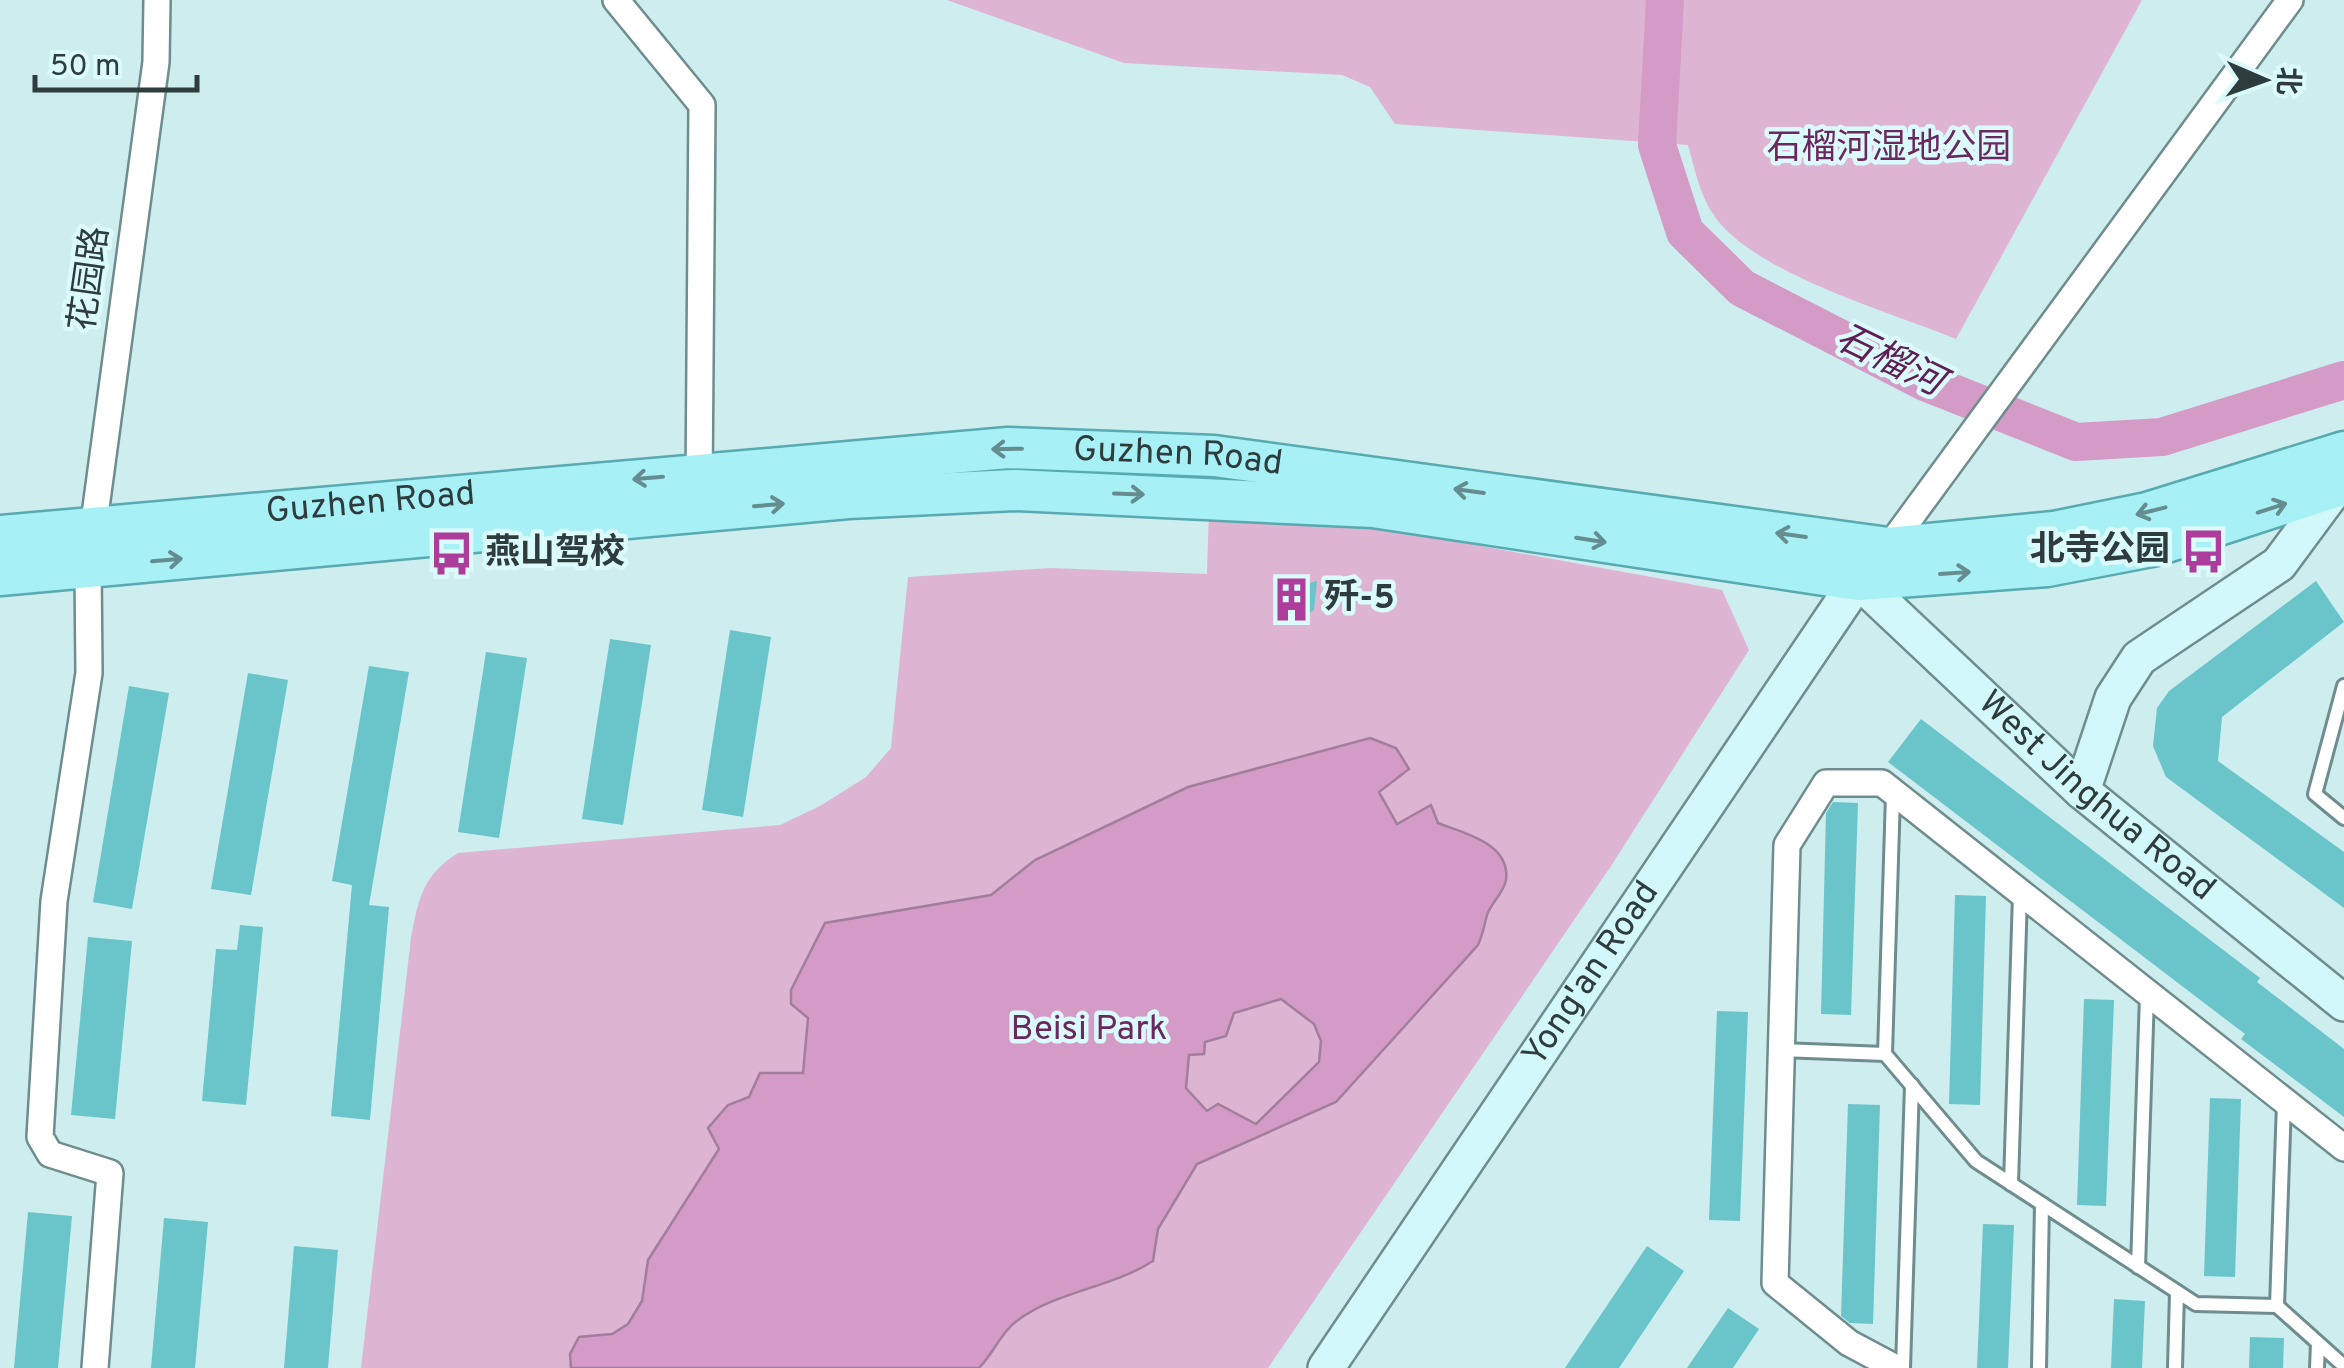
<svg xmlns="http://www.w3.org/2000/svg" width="2344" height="1368" font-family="Overpass,'Noto Sans SC',sans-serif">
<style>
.green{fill:#ddb4d2}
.water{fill:#d39bc6;stroke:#a27e9d;stroke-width:2.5;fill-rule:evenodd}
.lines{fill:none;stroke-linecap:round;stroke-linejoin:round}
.river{stroke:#d39bc6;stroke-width:38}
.building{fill:#6ac5cb}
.service-casing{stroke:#6f8c8e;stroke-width:18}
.minor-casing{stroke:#6f8c8e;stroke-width:30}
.secondary-casing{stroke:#6f8c8e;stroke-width:40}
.primary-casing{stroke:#57aab0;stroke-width:45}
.service{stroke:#fff;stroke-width:12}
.minor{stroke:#fff;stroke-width:25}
.secondary{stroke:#d3f8fa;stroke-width:35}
.primary{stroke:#a7f0f5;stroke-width:40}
.oneway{stroke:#658d90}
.labels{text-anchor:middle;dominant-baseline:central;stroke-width:9;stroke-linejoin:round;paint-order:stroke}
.park-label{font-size:35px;fill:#6a285e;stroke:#dafafc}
.street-label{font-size:35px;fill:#2f3c3d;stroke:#dafafc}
.poi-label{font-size:35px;font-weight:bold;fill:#2f3c3d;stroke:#dafafc;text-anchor:start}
.water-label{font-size:38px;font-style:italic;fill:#5f1e54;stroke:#dafafc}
</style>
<rect width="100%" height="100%" fill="#cdedef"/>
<g class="green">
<path d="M 947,0 L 2142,0 L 1956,339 C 1890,312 1756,274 1715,217 C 1700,196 1695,170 1688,145 L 1395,124 L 1370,87 L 1342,75 L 1124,63 Z"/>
<path d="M 1209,510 L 1345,521 L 1722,590 L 1749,650 L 1611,866 L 1268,1368 L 361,1368 L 411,938 C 418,899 423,875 458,853 L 780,825 L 820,806 L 866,777 L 891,748 L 908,577 L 1050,568 L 1207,574 Z"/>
</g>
<path class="water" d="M 1370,738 L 1396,748 L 1409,769 L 1379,792 L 1397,824 L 1431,805 L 1438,823 C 1463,833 1511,843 1506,880 C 1503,894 1491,903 1487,915 C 1484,926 1483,934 1478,945 L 1336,1102 L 1197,1164 L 1158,1229 L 1153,1261 C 1111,1288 1057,1291 1018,1320 C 1002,1331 993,1354 979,1368 L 571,1368 L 570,1354 L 579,1337 L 612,1334 L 628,1324 L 642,1301 L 648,1260 L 719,1149 L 708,1128 L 728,1105 L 749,1097 L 760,1073 L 803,1073 L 808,1018 L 791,1004 L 791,990 L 825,923 L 991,895 L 1035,860 L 1188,787 ZM 1281,999 L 1314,1024 L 1321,1041 L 1319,1062 L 1256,1124 L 1218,1104 L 1207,1111 L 1186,1088 L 1189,1055 L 1204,1054 L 1205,1042 L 1226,1036 L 1234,1013 Z"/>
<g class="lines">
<path class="river" d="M 1665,0 L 1657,145 L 1685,232 L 1742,288 L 1925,382 L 2076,442 L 2162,437 L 2344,380"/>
</g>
<g class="building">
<path d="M 1296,580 L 1306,584 L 1317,581 L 1314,610 L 1303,617 L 1295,609 Z"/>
<path d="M 2316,581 L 2344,622 L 2222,717 L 2218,761 L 2344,852 L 2344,908 L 2166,777 L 2153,746 L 2157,708 L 2169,691 Z"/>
<path d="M 730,630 L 771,637 L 743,817 L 702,810 Z"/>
<path d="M 610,639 L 651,645 L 623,825 L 582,819 Z"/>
<path d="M 486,652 L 527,658 L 499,838 L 458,832 Z"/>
<path d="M 369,666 L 409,672 L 369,905 L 389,907 L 370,1120 L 331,1116 L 352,885 L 332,881 Z"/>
<path d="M 248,673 L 288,680 L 251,895 L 211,889 Z"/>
<path d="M 129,686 L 169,693 L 132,909 L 93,902 Z"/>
<path d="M 1921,719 L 2260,978 L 2257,982 L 2344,1049 L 2344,1117 L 2241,1039 L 2245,1034 L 1888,762 Z"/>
<path d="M 1833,802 L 1858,803 L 1851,1015 L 1821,1014 L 1826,813 Z"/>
<path d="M 1955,895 L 1986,896 L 1980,1105 L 1949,1104 Z"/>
<path d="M 240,925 L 263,927 L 246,1105 L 202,1101 L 216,949 L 237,950 Z"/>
<path d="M 88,937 L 132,941 L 115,1119 L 71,1115 Z"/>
<path d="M 2084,999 L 2114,1000 L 2106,1206 L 2077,1205 Z"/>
<path d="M 1717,1011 L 1748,1012 L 1740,1221 L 1709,1220 Z"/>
<path d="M 2210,1098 L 2241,1099 L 2235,1277 L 2204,1276 Z"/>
<path d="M 1848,1104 L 1880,1105 L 1873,1324 L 1850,1323 L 1841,1316 Z"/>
<path d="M 28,1212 L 72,1216 L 58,1368 L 14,1368 Z"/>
<path d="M 164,1218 L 208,1222 L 195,1368 L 151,1368 Z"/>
<path d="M 1983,1224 L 2014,1225 L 2008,1368 L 1977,1368 Z"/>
<path d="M 294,1246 L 338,1250 L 328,1368 L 284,1368 Z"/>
<path d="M 1647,1246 L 1684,1271 L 1619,1368 L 1565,1368 Z"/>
<path d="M 2114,1299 L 2145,1301 L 2142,1368 L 2111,1368 Z"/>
<path d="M 1728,1308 L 1759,1329 L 1733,1368 L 1687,1368 Z"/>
<path d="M 2250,1337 L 2284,1338 L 2283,1368 L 2249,1368 Z"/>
</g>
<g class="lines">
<defs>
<g id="service">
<path d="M 2344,686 L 2315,794 L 2344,818"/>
<path d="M 1781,1050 L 1885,1054 L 1976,1161 L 2196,1304 L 2277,1306 L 2344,1366"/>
<path d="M 1885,1054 L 1893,795"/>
<path d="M 2011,1184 L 2020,895"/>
<path d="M 2138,1267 L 2147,995"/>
<path d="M 2277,1306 L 2284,1103"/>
<path d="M 1903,1368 L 1912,1085"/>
<path d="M 2039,1368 L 2042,1204"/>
<path d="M 2175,1368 L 2177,1292"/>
<path d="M 2317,1368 L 2318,1343"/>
</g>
<g id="minor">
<path d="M 616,0 L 702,105 L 699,487"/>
<path d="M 1888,548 L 2290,0"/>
<path d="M 95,1368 L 110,1173 L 50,1154 L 40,1137 L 54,901 L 89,673 L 88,567 L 156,62 L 157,0"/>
<path d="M 1896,1368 L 1849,1343 L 1775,1283 L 1787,845 L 1826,783 L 1882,783 L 2344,1148"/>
</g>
<g id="secondary">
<path id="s1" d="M 1858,580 L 2082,791 L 2344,1003"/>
<path d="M 2082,791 L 2113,698 L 2139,658 L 2279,564 L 2336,487"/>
<path id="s2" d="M 1326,1368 L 1858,580 L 1874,563"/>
</g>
<g id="primary">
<path id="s3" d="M 0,536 L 1008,448 L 1214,456 L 1888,548 L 2054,532 L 2147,513 L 2344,452"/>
<path d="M 0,575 L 848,498 L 1014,490 L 1373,507 L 1858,580 L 2047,566 L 2157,545 L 2344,484"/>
</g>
</defs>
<use href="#service" class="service-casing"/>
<use href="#minor" class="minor-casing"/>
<use href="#secondary" class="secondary-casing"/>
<use href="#primary" class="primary-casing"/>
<use href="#service" class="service"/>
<use href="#minor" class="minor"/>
<use href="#secondary" class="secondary"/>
<use href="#primary" class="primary"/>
</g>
<defs><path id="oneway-shaft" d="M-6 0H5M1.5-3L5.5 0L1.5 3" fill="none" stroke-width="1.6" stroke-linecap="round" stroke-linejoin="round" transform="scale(2.5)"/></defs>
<g class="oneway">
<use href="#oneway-shaft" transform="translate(1007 449) rotate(179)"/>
<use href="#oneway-shaft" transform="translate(648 478) rotate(175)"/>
<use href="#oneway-shaft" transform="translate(1469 491) rotate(-172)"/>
<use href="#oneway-shaft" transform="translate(1129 494) rotate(2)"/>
<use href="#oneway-shaft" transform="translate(769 505) rotate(-5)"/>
<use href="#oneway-shaft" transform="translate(2272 508) rotate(-18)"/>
<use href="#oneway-shaft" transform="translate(2151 511) rotate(166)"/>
<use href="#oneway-shaft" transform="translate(1791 535) rotate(-172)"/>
<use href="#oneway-shaft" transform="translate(1591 540) rotate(9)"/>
<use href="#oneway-shaft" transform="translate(167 560) rotate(-5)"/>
<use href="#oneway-shaft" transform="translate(1955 573) rotate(-4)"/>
</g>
<defs>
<symbol id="bus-bare" viewBox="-9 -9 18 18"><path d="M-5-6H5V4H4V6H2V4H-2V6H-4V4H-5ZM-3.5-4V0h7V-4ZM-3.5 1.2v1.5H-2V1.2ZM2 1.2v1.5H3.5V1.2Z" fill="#ad3d9a" stroke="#dafafc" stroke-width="2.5" paint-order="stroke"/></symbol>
<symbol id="building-bare" viewBox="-9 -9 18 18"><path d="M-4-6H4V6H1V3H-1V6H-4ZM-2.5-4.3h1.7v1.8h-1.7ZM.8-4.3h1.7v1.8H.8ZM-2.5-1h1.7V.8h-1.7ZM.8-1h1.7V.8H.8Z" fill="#ad3d9a" stroke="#dafafc" stroke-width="2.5" paint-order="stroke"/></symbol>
</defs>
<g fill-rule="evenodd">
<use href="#bus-bare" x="2172" y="520" width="63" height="63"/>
<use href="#bus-bare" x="420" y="522" width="63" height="63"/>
<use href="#building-bare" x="1260" y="568" width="63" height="63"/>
</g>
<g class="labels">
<g class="park-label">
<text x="1889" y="149">石榴河湿地公园</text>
<text x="1089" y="1030">Beisi Park</text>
</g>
<g class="street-label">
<text transform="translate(91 279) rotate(-82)">花园路</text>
<text stroke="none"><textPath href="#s3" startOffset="1182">Guzhen Road</textPath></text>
<text stroke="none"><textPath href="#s3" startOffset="372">Guzhen Road</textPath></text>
<text stroke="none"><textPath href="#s1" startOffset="322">West Jinghua Road</textPath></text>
<text stroke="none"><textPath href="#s2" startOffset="475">Yong'an Road</textPath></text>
</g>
<g class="poi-label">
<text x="2170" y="551" text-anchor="end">北寺公园</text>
<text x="485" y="554">燕山驾校</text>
<text x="1324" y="599">歼-5</text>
</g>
<g class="water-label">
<text transform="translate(1889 362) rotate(26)">石榴河</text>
</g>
</g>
<g transform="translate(2264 80) rotate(92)" stroke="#dafafc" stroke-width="8" paint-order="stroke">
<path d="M0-8L18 38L0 25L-18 38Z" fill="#2f3c3d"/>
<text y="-15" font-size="28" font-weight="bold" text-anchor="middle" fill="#2f3c3d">北</text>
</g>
<path d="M35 75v15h162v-15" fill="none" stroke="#2f3c3d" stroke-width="5"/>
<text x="50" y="75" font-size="30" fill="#2f3c3d" stroke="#dafafc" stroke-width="8" paint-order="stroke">50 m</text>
</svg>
